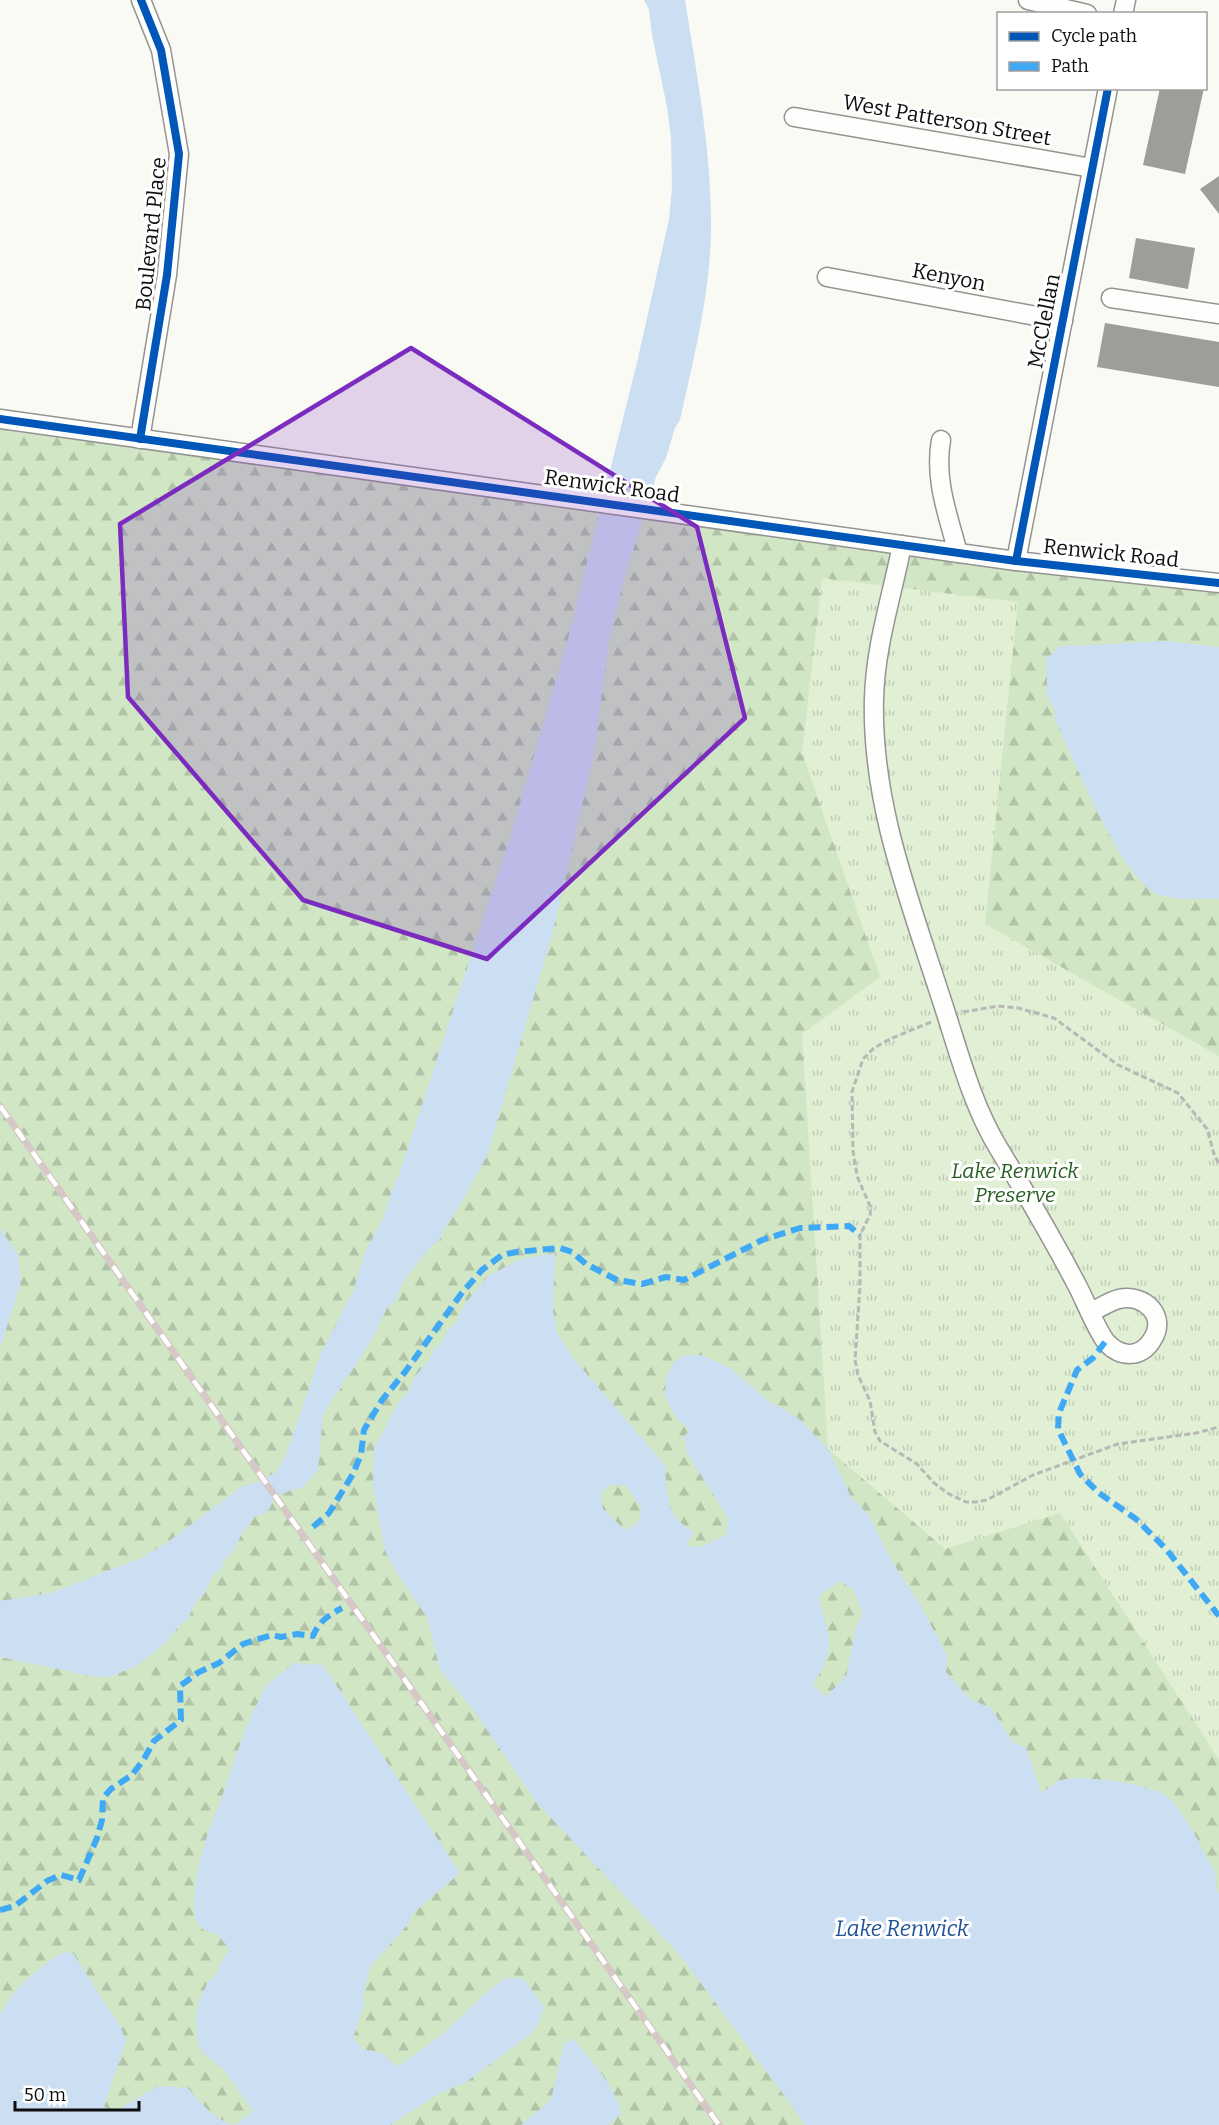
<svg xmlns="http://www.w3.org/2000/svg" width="1219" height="2125" font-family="Bitter,serif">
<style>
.forest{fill:url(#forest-firs)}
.park{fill:url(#park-tufts)}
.water{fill:#ccdff2;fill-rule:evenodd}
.building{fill:#9e9d99}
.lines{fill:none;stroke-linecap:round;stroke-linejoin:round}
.minor-casing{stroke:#949492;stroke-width:21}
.path{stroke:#b8b8b7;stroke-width:3;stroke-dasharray:6 3;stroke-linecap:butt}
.minor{stroke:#fefefd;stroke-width:18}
.rail-casing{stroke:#d6c8c6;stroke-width:7}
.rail{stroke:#fff;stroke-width:4.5;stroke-dasharray:14;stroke-linecap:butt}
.quiet{stroke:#3fa9f5;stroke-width:6;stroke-dasharray:12 6;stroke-linecap:butt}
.cycleway-casing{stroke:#fff;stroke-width:11}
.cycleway{stroke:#0057b8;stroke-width:8}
.marked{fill:#7b2cbf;fill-opacity:0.2;stroke:#7b2cbf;stroke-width:4.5;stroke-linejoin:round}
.labels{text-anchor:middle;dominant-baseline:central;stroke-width:6;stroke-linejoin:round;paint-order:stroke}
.street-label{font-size:21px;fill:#0e0e0e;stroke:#fff}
.park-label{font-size:21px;font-style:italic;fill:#286023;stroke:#fff}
.water-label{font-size:22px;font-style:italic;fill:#215396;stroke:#fff}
</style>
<defs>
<pattern id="forest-firs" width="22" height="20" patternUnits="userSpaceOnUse" patternTransform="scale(1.5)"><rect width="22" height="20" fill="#d0e6c4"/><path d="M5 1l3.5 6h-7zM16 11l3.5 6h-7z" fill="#b1c4a7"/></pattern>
<pattern id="park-tufts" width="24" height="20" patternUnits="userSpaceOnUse" patternTransform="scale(1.5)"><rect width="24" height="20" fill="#e1efd5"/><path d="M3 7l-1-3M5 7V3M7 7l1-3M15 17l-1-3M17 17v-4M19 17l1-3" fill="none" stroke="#c0ccb6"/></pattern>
</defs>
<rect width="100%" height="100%" fill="#fafaf4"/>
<path class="forest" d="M 0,418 L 1219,590 L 1219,2125 L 0,2125 Z"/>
<path class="park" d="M 822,578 L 1018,602 L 985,924 L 1219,1056 L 1219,1760 L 1060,1513 L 945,1549 L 828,1449 L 802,1034 L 880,977 L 802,753 Z"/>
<g class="water">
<path d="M 644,0 L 685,0 C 697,76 712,153 711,231 C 710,295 694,357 680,420 L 675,428 L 666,458 L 656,477 L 626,572 L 609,640 L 594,753 L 567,872 L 552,935 L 487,1156 L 463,1200 L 442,1233 L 440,1239 L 429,1249 L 404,1280 L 396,1300 L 387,1308 L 372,1339 L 350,1374 L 343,1381 L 340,1390 L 333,1397 L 323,1416 L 318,1470 L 302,1488 L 289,1491 L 275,1498 L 267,1513 L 255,1516 L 241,1535 L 232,1553 L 223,1561 L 223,1567 L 213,1575 L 205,1593 L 196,1601 L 188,1619 L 176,1629 L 167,1642 L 136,1666 L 113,1676 L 96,1677 L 0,1657 L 0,1601 L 51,1593 L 141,1558 L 169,1541 L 242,1486 L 255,1483 L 276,1472 L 286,1455 L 321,1353 L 353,1292 L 365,1252 L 383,1219 L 393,1187 L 399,1175 L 511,834 L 568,639 L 638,358 L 669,219 L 672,187 L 671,139 L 667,107 L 652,35 L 649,10 Z"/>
<path d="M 1165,641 L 1219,647 L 1219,899 C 1201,898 1181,901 1163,896 C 1122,886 1073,756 1054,717 L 1055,711 L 1047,694 L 1047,658 L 1060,646 C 1095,646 1130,642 1165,641 Z"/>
<path d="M 0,1228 L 18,1255 L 21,1282 L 0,1349 Z"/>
<path d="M 555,1253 L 553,1311 L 557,1333 L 573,1358 L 665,1465 C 666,1482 666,1504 677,1519 C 681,1524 688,1527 693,1532 L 687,1546 L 701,1547 L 726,1535 L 728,1518 L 687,1453 L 684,1436 L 690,1430 L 678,1420 L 671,1410 L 665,1394 L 666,1378 L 673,1362 L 685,1355 L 702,1355 L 731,1369 L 770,1402 L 798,1418 L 828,1449 L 851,1497 L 868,1514 L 891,1560 L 918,1601 L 947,1655 L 946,1672 L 970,1699 L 991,1708 L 1013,1742 L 1026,1748 L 1041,1792 C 1048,1789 1055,1782 1061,1780 C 1081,1774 1149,1784 1166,1796 C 1178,1804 1197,1837 1203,1850 C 1210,1863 1218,1873 1216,1888 L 1219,1894 L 1219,2125 L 806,2125 L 680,1955 L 537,1803 L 474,1711 L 440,1670 L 427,1617 L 397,1573 L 385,1551 L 373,1487 L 374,1449 L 398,1403 L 409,1391 L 415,1376 L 429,1361 L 432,1352 L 443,1340 L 447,1331 L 456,1323 L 464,1305 L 487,1277 L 520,1259 ZM 610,1485 L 625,1485 L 641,1507 L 639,1522 L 625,1530 L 603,1509 L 601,1492 ZM 839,1581 L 853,1589 L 863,1614 L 856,1627 L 846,1676 L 826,1697 L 813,1685 C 818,1675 828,1660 829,1649 C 831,1631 821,1614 819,1596 Z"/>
<path d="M 294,1663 L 323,1665 L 460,1873 L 412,1914 L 409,1923 L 370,1967 L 362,1998 L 364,2006 L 353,2038 L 363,2049 L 385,2054 L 390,2061 L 399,2066 L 444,2033 L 490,1989 L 506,1978 L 524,1979 L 544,2007 L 538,2025 L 529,2035 L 466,2082 L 437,2095 L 390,2125 L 235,2125 L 253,2111 L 225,2071 L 204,2054 L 198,2045 L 196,2018 L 199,2003 L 207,1983 L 216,1975 L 222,1960 L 230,1950 C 226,1946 222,1938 217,1935 C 210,1930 203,1933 198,1924 C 186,1905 205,1834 216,1814 L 246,1727 L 266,1685 Z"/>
<path d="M 66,1952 L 73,1953 L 120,2026 L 126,2040 L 104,2106 L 111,2113 L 159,2086 L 188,2088 C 201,2104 213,2117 232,2125 L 0,2125 L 0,2014 C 5,2009 6,2003 10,1998 C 18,1987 53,1954 66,1952 Z"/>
<path d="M 573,2038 C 590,2060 615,2085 621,2113 L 609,2125 L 521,2125 L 551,2100 L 564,2044 Z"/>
</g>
<g class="building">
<path d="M 1160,88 L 1204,88 L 1185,174 L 1143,165 Z"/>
<path d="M 1219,176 L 1219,214 L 1200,189 Z"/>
<path d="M 1136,238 L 1195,248 L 1188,289 L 1129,278 Z"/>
<path d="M 1105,323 L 1219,342 L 1219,387 L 1097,367 Z"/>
</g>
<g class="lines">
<defs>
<g id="minor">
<path d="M 1028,0 L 1087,14"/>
<path d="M 1123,14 L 1126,0"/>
<path d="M 794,117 L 1092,168"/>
<path d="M 827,277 L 1063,321"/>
<path d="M 1111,298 L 1219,314"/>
<path d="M 0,419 L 1016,561 L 1219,583"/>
<path d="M 140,439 L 167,275 L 179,154 L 161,50 L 141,0"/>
<path d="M 941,440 C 934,480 948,515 958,553"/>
<path d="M 902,545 C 892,596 875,647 874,699 C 871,803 910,901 941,998 C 958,1049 971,1103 999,1149 C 1027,1195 1054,1241 1079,1289 C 1085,1301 1099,1335 1107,1343 C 1121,1358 1141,1358 1152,1340 C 1168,1316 1144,1293 1119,1299 C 1110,1301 1100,1308 1091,1312"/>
<path d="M 1016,561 L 1108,88"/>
</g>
</defs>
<use href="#minor" class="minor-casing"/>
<g class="path">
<path d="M 963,1012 L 998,1006 L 1018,1008 L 1054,1018 L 1118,1065 L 1178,1093 L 1207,1129 L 1214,1154 L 1219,1164"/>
<path d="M 931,1022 L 890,1039 L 874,1048 L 863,1059 L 852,1092 L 853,1150 L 857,1176 L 871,1208 L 870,1215 L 860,1235 L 860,1286 L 855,1360 L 858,1375 L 870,1401 L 875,1432 L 880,1441 L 917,1464 L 933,1482 L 947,1493 L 966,1502 L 976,1502 L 987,1500 L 1033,1475 L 1104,1449 L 1118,1444 L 1196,1433 L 1219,1427"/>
</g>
<use href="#minor" class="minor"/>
<defs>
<path id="rail" d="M 0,1106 L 719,2125"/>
</defs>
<use href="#rail" class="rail-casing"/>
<use href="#rail" class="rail"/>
<g class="quiet">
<path d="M 1105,1342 L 1093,1358 L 1077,1370 L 1059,1413 L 1058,1429 L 1080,1474 L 1099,1493 L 1136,1519 L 1166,1549 L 1219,1616"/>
<path d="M 313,1527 L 329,1513 L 353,1474 L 361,1454 L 364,1430 L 382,1400 L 405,1372 L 461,1294 L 482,1270 L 502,1255 L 516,1252 L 560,1248 L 572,1252 L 586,1264 L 617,1280 L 642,1284 L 666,1277 L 684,1280 L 762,1240 L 800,1228 L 849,1226 L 860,1235"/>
<path d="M 0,1910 L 15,1906 L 47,1881 L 61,1875 L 79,1880 L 97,1838 L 102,1820 L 103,1798 L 111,1789 L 132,1775 L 144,1759 L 154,1741 L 181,1720 L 180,1686 L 199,1672 L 219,1663 L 243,1644 L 272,1635 L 281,1637 L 297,1634 L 313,1636 C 319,1621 329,1615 342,1608"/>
</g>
<defs>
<g id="cycleway">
<path d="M 0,419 L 1016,561 L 1219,583"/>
<path d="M 140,439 L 167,275 L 179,154 L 161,50 L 141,0"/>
<path d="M 1016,561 L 1108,88"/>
</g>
</defs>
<use href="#cycleway" class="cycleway-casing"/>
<use href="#cycleway" class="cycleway"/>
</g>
<path class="marked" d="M 411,348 L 697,527 L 745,718 L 487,959 L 303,900 L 128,697 L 120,524 Z"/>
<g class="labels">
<g class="street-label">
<text transform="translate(947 120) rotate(10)">West Patterson Street</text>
<text transform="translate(151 234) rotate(-84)">Boulevard Place</text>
<text transform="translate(949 277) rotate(11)">Kenyon</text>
<text transform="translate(1044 321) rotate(-79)">McClellan</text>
<text transform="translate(612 486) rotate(8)">Renwick Road</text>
<text transform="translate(1111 553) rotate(6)">Renwick Road</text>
</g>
<g class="park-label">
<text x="1015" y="1171">Lake Renwick<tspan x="1015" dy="24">Preserve</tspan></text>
</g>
<g class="water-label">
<text x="902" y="1928">Lake Renwick</text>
</g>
</g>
<rect x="997" y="12" width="210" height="78" fill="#ffffff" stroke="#9f9f9f" stroke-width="1.5"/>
<rect x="1009" y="32" width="30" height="9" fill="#0057b8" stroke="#9f9f9f" stroke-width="1.5"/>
<text x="1051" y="42" font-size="18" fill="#0e0e0e">Cycle path</text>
<rect x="1009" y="62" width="30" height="9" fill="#3fa9f5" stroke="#9f9f9f" stroke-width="1.5"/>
<text x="1051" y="72" font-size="18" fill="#0e0e0e">Path</text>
<path d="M15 2101v9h124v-9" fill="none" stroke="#0e0e0e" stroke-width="3"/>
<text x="24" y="2101" font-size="18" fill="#0e0e0e" stroke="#ffffff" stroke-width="4.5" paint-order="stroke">50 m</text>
</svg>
